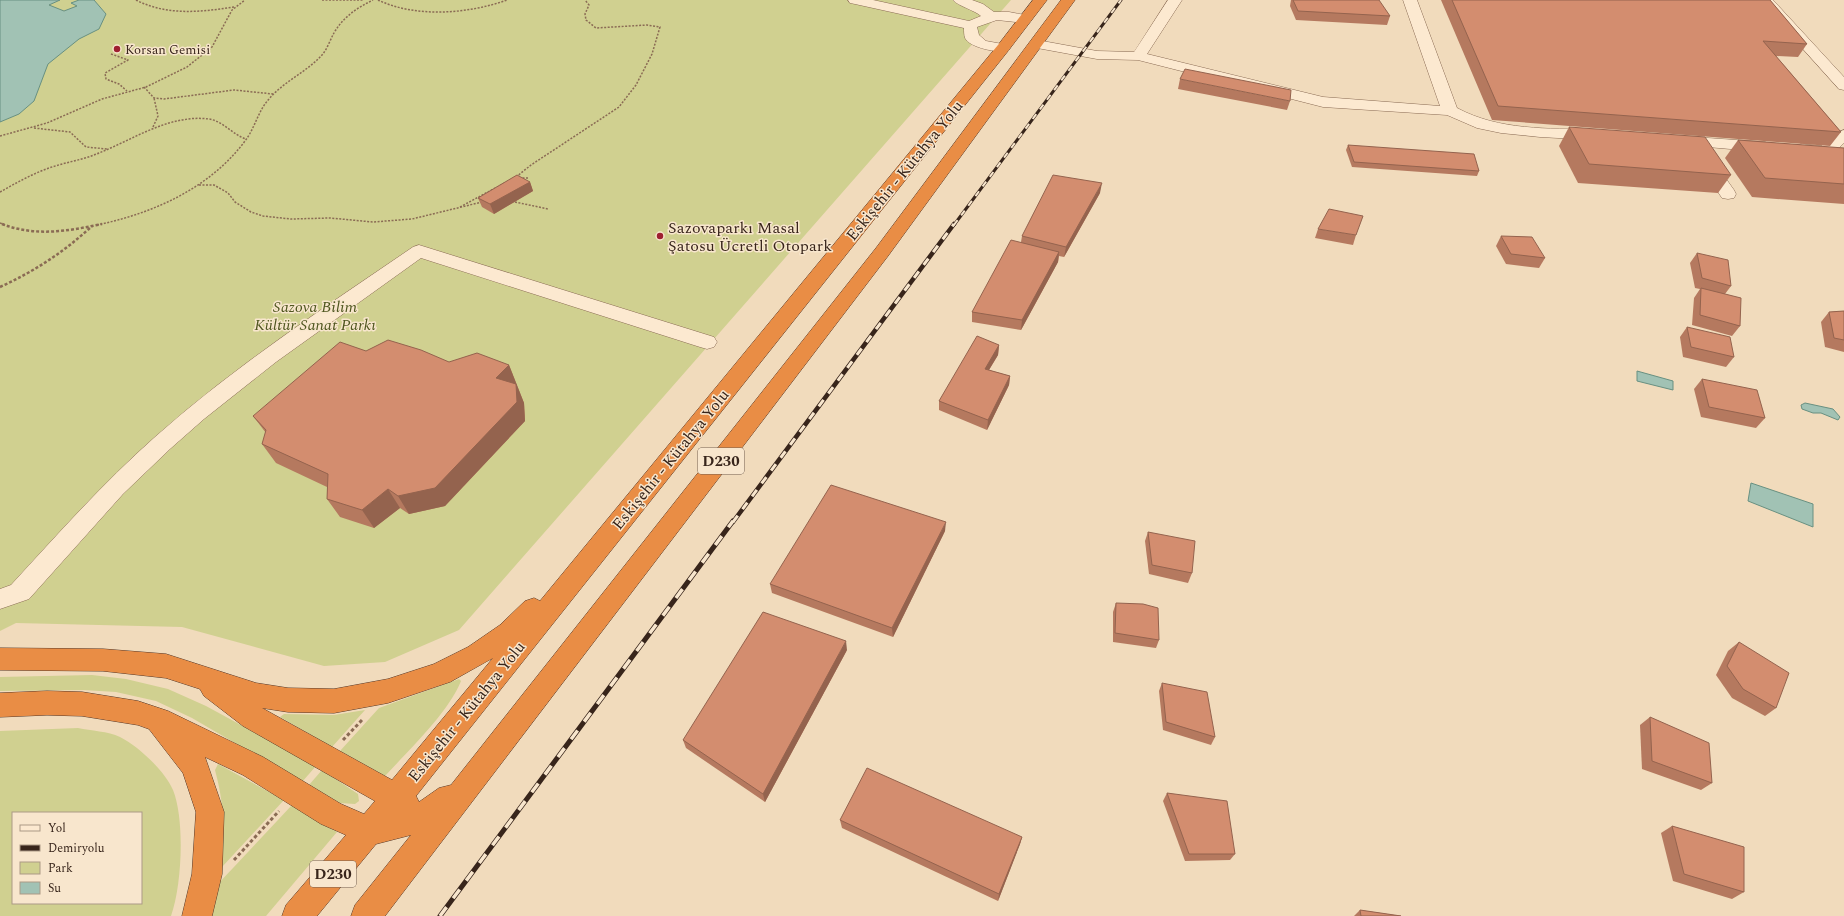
<svg xmlns="http://www.w3.org/2000/svg" width="1844" height="916" font-family="Spectral,serif">
<rect width="100%" height="100%" fill="#f1dbbc"/>
<g fill="#d0d090" fill-rule="evenodd">
<polygon points="0,0 1011,0 459,630 385,662 324,666 182,627 16,623 0,631"/>
<polygon points="92,675 126,679 168,689 206,706 316,766 302,782 192,718 156,701 116,692 83,690 0,691 0,677"/>
<path d="M459 679 461 681C448 713 409 750 385 776L340 751 379 708Z"/>
<polygon points="365,710 332,747 280,717 284,714 334,715"/>
<path d="M78 728C91 731 108 731 120 737 138 746 165 771 173 790 185 820 182 885 171 916H0V731ZM13 813H141V903H13Z"/>
<path d="M218 764 284 800 222 867C224 830 225 807 215 770Z"/>
<polygon points="322,770 358,794 359,801 355,804 340,803 309,785"/>
<polygon points="292,805 337,832 266,916 211,916 217,885"/>
</g>
<g fill="#a1c2b4" stroke="#689081">
<polygon points="0,0 60,0 49,5 64,11 77,6 71,3 79,0 94,0 106,14 99,29 79,39 48,64 34,101 19,114 0,122"/>
<polygon points="1637,371 1673,381 1673,390 1637,381"/>
<polygon points="1805,403 1833,409 1840,417 1838,420 1821,413 1813,413 1802,409 1801,405"/>
<polygon points="1751,483 1813,504 1813,527 1748,501"/>
</g>
<g fill="none" stroke-linecap="round" stroke-linejoin="round">
<defs>
<g id="minor">
<path d="M848 0H873L969 21 981 16C974 10 958 6 953 0H972L983 4 994 12H1009L1030 16 1032 19 1030 22 1025 23 997 20 977 27 979 35 986 41 1008 45 1010 48 1008 51C998 53 970 48 965 38 964 35 964 31 964 28L855 4 850 3Z"/>
<path d="M1168 0H1182L1147 54 1323 97 1440 106 1403 0H1417L1457 108C1500 131 1548 128 1595 130L1601 132 1603 135 1601 138 1595 140 1540 137 1501 133 1477 128 1447 115 1323 107 1138 60 1097 59 1037 48 1032 47 1030 44 1032 41 1037 40 1097 51 1134 52Z"/>
<polygon points="1759,0 1773,0 1844,77 1844,90 1839,89"/>
<path d="M1844 130V143C1840 147 1836 151 1831 154 1823 159 1804 155 1795 152L1793 149 1795 146 1801 144 1821 146 1838 132Z"/>
<polygon points="1679,136 1765,142 1771,144 1773,147 1771,150 1765,152 1673,144 1671,141 1673,138"/>
<polygon points="1706,157 1712,159 1734,190 1736,194 1734,198 1728,199 1722,198 1698,162 1700,159"/>
<path d="M419 245 714 337 717 342 714 347 707 349 700 347 421 258 276 362 204 419 170 449 123 494 29 599 0 609V589L11 585C58 534 103 483 155 437 235 366 325 307 413 247Z"/>
</g>
<path id="highway" d="M1033 0H1047L1008 51 416 796 419 802 439 788 451 785 876 248 1061 0H1075L888 256 385 916H351L355 905 411 835 376 844 317 916H282L286 905 346 835 321 824 243 775 205 757 224 812 222 874 212 916H182L192 874 196 812 183 773 149 729 138 725 82 716 47 715 0 717V693L47 691 82 692 138 701 168 711 263 757 341 804 364 814 375 801 243 726 204 696 200 689 166 678 103 671 0 670V648L103 649 166 654 256 683 288 688 334 689 388 679 434 664 468 647 500 625 525 601 534 598 540 601 998 45ZM493 658 392 780 262 708 288 712 334 713 388 703 450 682Z"/>
</defs>
<use href="#minor" stroke="#8a6b54" stroke-width="1"/>
<use href="#highway" stroke="#573929" stroke-width="1"/>
<g stroke="#8a6b54" stroke-width="1.5" stroke-dasharray="2 1.5" stroke-linecap="butt">
<path d="M136 0C167 16 201 12 234 7"/>
<polyline points="322,0 364,0"/>
<path d="M378 0C416 18 468 14 507 0"/>
<polyline points="111,54 128,60 105,73 106,79 119,84 127,91"/>
<polyline points="144,87 154,98 164,99 234,90 273,94"/>
<polyline points="153,127 158,116 154,98"/>
<polyline points="34,128 70,132 86,147 107,149"/>
<polyline points="0,136 47,123 102,99 146,87 187,67 212,47 232,10 245,0"/>
<polyline points="516,177 531,165 619,107 636,85 652,54 660,27 647,25 596,28 586,20 585,14 589,5 585,0"/>
<polyline points="519,178 528,178"/>
<polyline points="199,185 214,185 228,193 235,202 251,212 263,216 291,219 330,218 373,222 412,219 482,202"/>
<path d="M0 192C16 183 32 174 49 168 66 162 83 160 99 153 134 139 170 114 209 119 223 121 233 135 246 139"/>
<polyline points="515,202 548,209"/>
<polyline points="460,207 512,179"/>
<polyline points="0,223 5,225"/>
<path d="M97 225C154 213 210 188 245 141 255 128 258 111 269 99 283 82 305 73 321 56 327 50 330 40 334 33 343 17 357 8 373 0"/>
</g>
<g stroke="#8a6b54" stroke-width="2.5" stroke-dasharray="3 2" stroke-linecap="butt">
<path d="M2 224C36 237 68 231 102 224"/>
<path d="M0 287C35 271 64 252 92 226"/>
</g>
<g stroke="#8a6b54" stroke-width="3" stroke-dasharray="3.5 2.5" stroke-linecap="butt">
<polyline points="343,740 362,720"/>
<polyline points="234,860 279,811"/>
</g>
<use href="#minor" fill="#fce9d0" fill-rule="evenodd"/>
<use href="#highway" fill="#e98d45" fill-rule="evenodd"/>
<defs>
<polyline id="rail-far2" points="954,225 1121,0"/>
<polyline id="rail-far1" points="733,522 954,224"/>
<polyline id="rail" points="440,916 733,521"/>
</defs>
<use href="#rail-far2" stroke="#38251b" stroke-width="3"/>
<use href="#rail-far1" stroke="#38251b" stroke-width="4.5"/>
<use href="#rail" stroke="#38251b" stroke-width="5"/>
<use href="#rail-far2" stroke="#f8e6cd" stroke-width="2" stroke-dasharray="6" stroke-linecap="butt"/>
<use href="#rail-far1" stroke="#f8e6cd" stroke-width="3" stroke-dasharray="8" stroke-linecap="butt"/>
<use href="#rail" stroke="#f8e6cd" stroke-width="3.5" stroke-dasharray="11" stroke-linecap="butt"/>
</g>
<g fill="#b5795f">
<polygon points="1291,0 1372,0 1390,16 1387,25 1296,20 1290,6"/>
<polygon points="1441,0 1770,0 1807,44 1798,57 1776,56 1841,132 1830,146 1492,120"/>
<polygon points="1180,79 1290,101 1287,110 1178,89"/>
<polygon points="1569,127 1731,175 1718,193 1578,183 1559,146"/>
<polygon points="1738,140 1844,148 1844,204 1752,197 1725,158"/>
<polygon points="1348,145 1479,171 1477,176 1352,167 1346,150"/>
<polygon points="530,182 533,191 494,214 482,207 478,198"/>
<polygon points="1100,193 1064,257 1059,256 1058,262 1021,330 972,322 972,312 1021,242 1022,236"/>
<polygon points="1318,229 1356,235 1353,245 1315,238"/>
<polygon points="1501,236 1545,258 1539,268 1506,264 1496,246"/>
<polygon points="1697,253 1731,286 1725,294 1740,326 1732,336 1692,325 1694,298 1700,289 1695,288 1690,263"/>
<polygon points="1844,311 1844,352 1825,347 1821,322 1829,312"/>
<polygon points="1687,327 1734,357 1726,367 1683,357 1680,337"/>
<polygon points="999,345 998,355 989,370 1010,376 1009,385 987,430 939,410 939,401"/>
<polygon points="366,351 449,362 509,365 524,403 525,421 445,506 409,514 400,508 374,528 340,517 327,499 327,487 276,463 262,444 266,433 253,416"/>
<polygon points="1702,379 1765,418 1756,428 1701,417 1694,389"/>
<polygon points="945,531 893,637 772,593 770,584"/>
<polygon points="1148,532 1192,573 1188,583 1149,574 1145,541"/>
<polygon points="1116,603 1159,640 1156,648 1113,642 1113,612"/>
<polygon points="1739,642 1776,708 1765,716 1732,698 1716,675 1728,651"/>
<polygon points="847,650 765,802 686,748 683,740"/>
<polygon points="1162,683 1215,737 1211,745 1163,730 1159,691"/>
<polygon points="1650,717 1712,783 1701,790 1642,769 1640,725"/>
<polygon points="1167,793 1235,854 1230,860 1185,861 1163,801"/>
<polygon points="840,820 1022,837 1020,844 998,901 842,828"/>
<polygon points="1672,826 1744,892 1732,899 1673,881 1661,833"/>
<polygon points="1360,910 1401,916 1354,916"/>
</g>
<g fill="#94634e">
<polygon points="530,182 533,191 494,214 490,204"/>
<polygon points="1102,183 1100,193 1064,257 1066,247"/>
<polygon points="1059,252 1058,262 1021,330 1022,320"/>
<polygon points="999,345 998,355 984,378 985,369"/>
<polygon points="509,365 524,403 525,421 445,506 409,514 398,496 496,378"/>
<polygon points="1010,376 1009,385 987,430 988,420"/>
<polygon points="388,489 400,508 374,528 362,510"/>
<polygon points="946,522 945,531 893,637 892,628"/>
<polygon points="846,641 847,650 765,802 763,794"/>
<polygon points="1022,837 1020,844 998,901 999,894"/>
</g>
<g fill="#d38d6f" stroke="#94634e">
<polygon points="1293,0 1379,0 1390,16 1298,11"/>
<polygon points="1452,0 1770,0 1807,44 1763,41 1841,132 1498,106"/>
<polygon points="1185,69 1291,90 1290,101 1180,79"/>
<polygon points="1569,127 1705,137 1731,175 1589,164"/>
<polygon points="1738,140 1844,148 1844,184 1765,178"/>
<polygon points="1348,145 1474,154 1479,171 1354,162"/>
<polygon points="517,175 530,182 490,204 478,198"/>
<polygon points="1053,175 1102,183 1066,247 1022,236"/>
<polygon points="1329,209 1363,216 1356,235 1318,229"/>
<polygon points="1501,236 1532,237 1545,258 1511,254"/>
<polygon points="1011,240 1059,252 1022,320 972,312"/>
<polygon points="1697,253 1728,260 1731,286 1702,278"/>
<polygon points="1701,288 1741,298 1740,326 1700,315"/>
<polygon points="1844,311 1844,340 1834,338 1829,312"/>
<polygon points="1687,327 1730,337 1734,357 1691,347"/>
<polygon points="977,336 999,345 985,369 1010,376 988,420 939,401"/>
<polygon points="388,340 421,350 449,362 477,353 509,365 496,378 516,384 517,402 435,488 398,496 388,489 362,510 327,499 328,474 262,444 266,430 253,416 340,342 366,351"/>
<polygon points="1702,379 1757,390 1765,418 1709,407"/>
<polygon points="831,485 946,522 892,628 770,584"/>
<polygon points="1148,532 1195,541 1192,573 1152,565"/>
<polygon points="1116,603 1143,604 1158,608 1159,640 1115,633"/>
<polygon points="763,612 846,641 763,794 683,740"/>
<polygon points="1739,642 1789,673 1776,708 1743,689 1727,666"/>
<polygon points="1162,683 1207,692 1215,737 1166,722"/>
<polygon points="1650,717 1709,743 1712,783 1652,761"/>
<polygon points="867,768 1022,837 999,894 840,820"/>
<polygon points="1167,793 1227,801 1235,854 1189,854"/>
<polygon points="1672,826 1744,847 1744,892 1684,874"/>
<polygon points="1360,910 1401,916 1361,916"/>
</g>
<g fill="#9e2030" stroke="#f8e6cd" stroke-width="1.5">
<circle cx="117" cy="49" r="4"/>
<circle cx="660" cy="236" r="4"/>
</g>
<g text-anchor="middle" stroke-width="3" stroke-linejoin="round" paint-order="stroke">
<g font-size="13" fill="#38251b" stroke="#f8e6cd" text-anchor="start">
<text x="125" y="54">Korsan Gemisi</text>
</g>
<g fill="#f8e6cd" stroke="#725f50" stroke-width="1">
<rect x="698" y="448" width="46" height="26" rx="3"/>
<rect x="310" y="861" width="46" height="26" rx="3"/>
</g>
<g font-size="15" font-weight="bold" fill="#38251b">
<text x="721" y="466">D230</text>
<text x="333" y="879">D230</text>
</g>
<g font-size="16" fill="#38251b" stroke="#f8e6cd">
<text transform="translate(904 170) rotate(-51)" y="6">Eskişehir - Kütahya Yolu</text>
<text transform="translate(670 459) rotate(-51)" y="6">Eskişehir - Kütahya Yolu</text>
<text transform="translate(466 711) rotate(-51)" y="6">Eskişehir - Kütahya Yolu</text>
</g>
<g font-size="16" fill="#38251b" stroke="#f8e6cd" text-anchor="start">
<text x="668" y="233">Sazovaparkı Masal<tspan x="668" dy="18">Şatosu Ücretli Otopark</tspan></text>
</g>
<g font-size="16" font-style="italic" fill="#4f561f" stroke="#f8e6cd">
<text x="315" y="312">Sazova Bilim<tspan x="315" dy="18">Kültür Sanat Parkı</tspan></text>
</g>
</g>
<rect x="12" y="812" width="130" height="92" fill="#f8e6cd" stroke="#ab9986"/>
<rect x="20" y="825" width="20" height="6" fill="#fce9d0" stroke="#ab9986"/>
<text x="48" y="832" font-size="12" fill="#38251b">Yol</text>
<rect x="20" y="845" width="20" height="6" fill="#38251b" stroke="#ab9986"/>
<text x="48" y="852" font-size="12" fill="#38251b">Demiryolu</text>
<rect x="20" y="862" width="20" height="12" fill="#d0d090" stroke="#ab9986"/>
<text x="48" y="872" font-size="12" fill="#38251b">Park</text>
<rect x="20" y="882" width="20" height="12" fill="#a1c2b4" stroke="#ab9986"/>
<text x="48" y="892" font-size="12" fill="#38251b">Su</text>
</svg>
